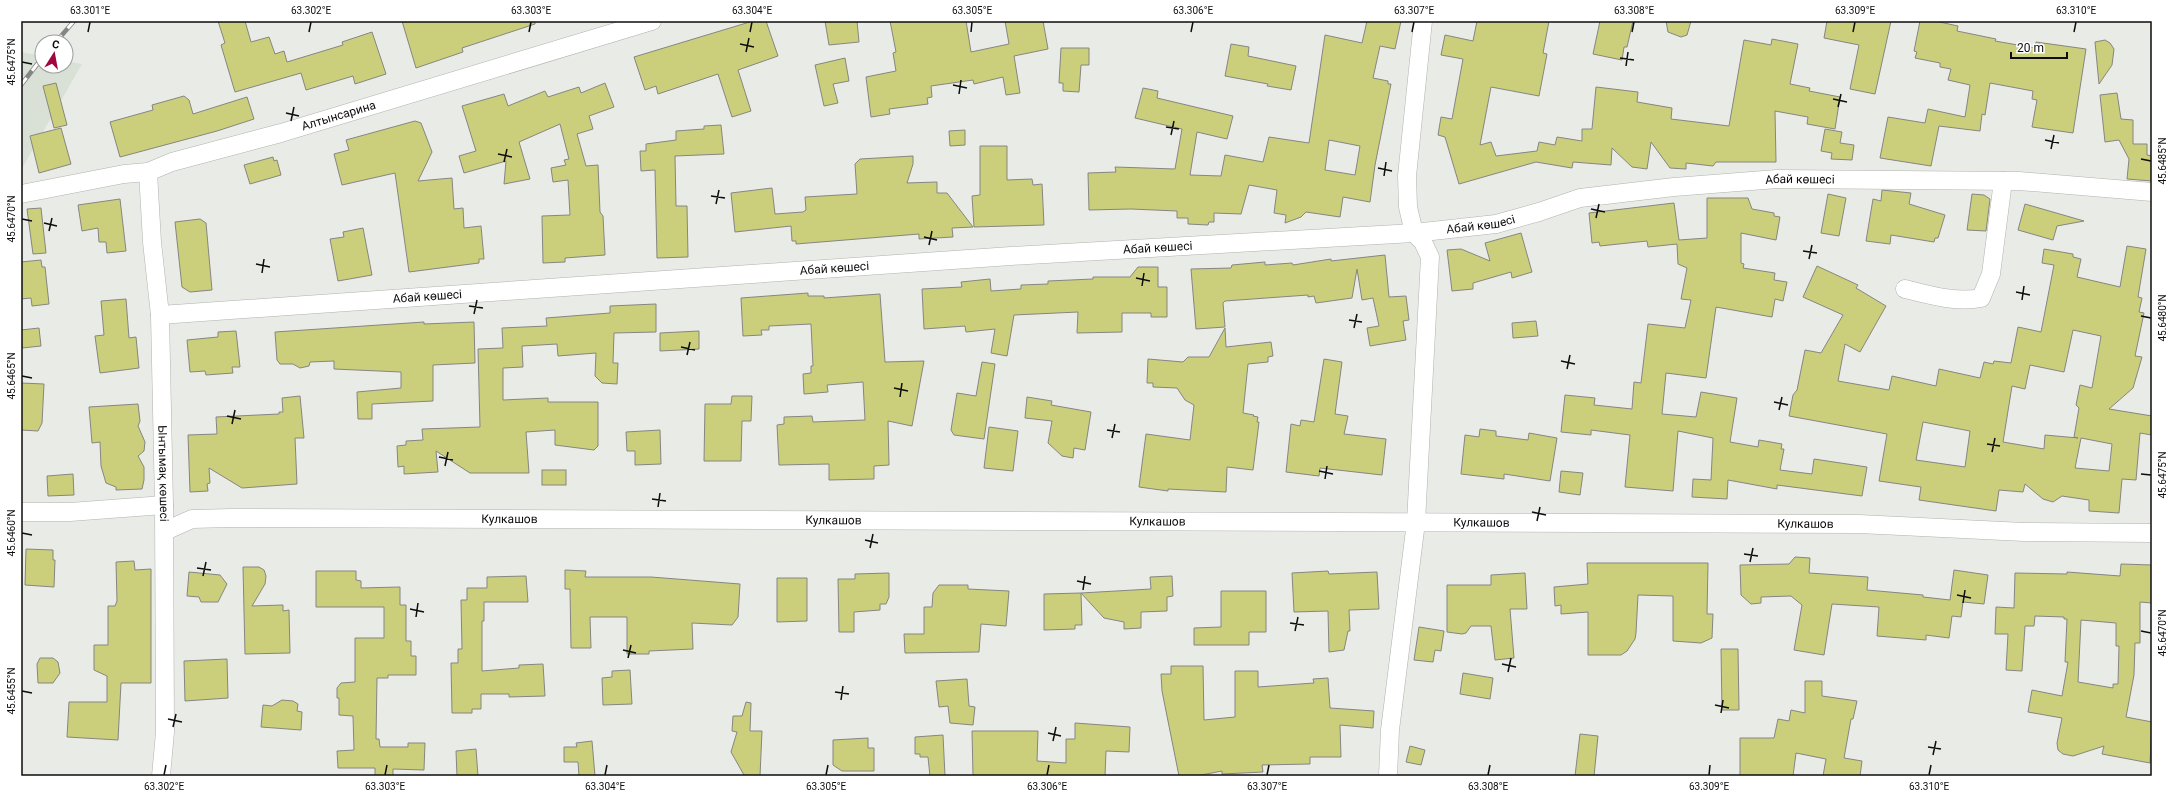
<svg xmlns="http://www.w3.org/2000/svg" width="2173" height="797" font-family="Roboto,sans-serif">
<rect width="100%" height="100%" fill="#e8ebe6"/>
<polygon fill="#d9e1d6" points="21,52 42,56 42,66 66,66 66,61 82,64 21,170"/>
<g fill="#cbcf7c" stroke="#868681" fill-rule="evenodd">
<polygon points="218,21 245,21 251,42 269,37 275,54 284,51 287,62 343,45 342,42 372,32 386,74 355,84 353,76 306,90 301,73 235,92 221,45 225,43"/>
<polygon points="402,21 535,21 535,24 462,48 463,52 416,68"/>
<polygon points="753,21 766,21 778,56 738,70 751,111 732,117 718,74 658,94 656,86 645,90 634,57"/>
<polygon points="825,21 857,21 859,42 829,45"/>
<polygon points="890,21 966,21 971,52 1009,44 1005,21 1043,21 1048,49 1014,56 1020,93 1006,95 1003,77 974,84 973,80 931,86 932,97 927,98 928,104 889,109 890,114 871,117 866,77 896,71 893,53 896,52"/>
<path d="M1367 21H1401L1395 49 1380 46 1373 78 1388 81V84H1391L1375 165 1370 202 1343 197 1340 217 1306 212 1301 217 1285 223 1286 215 1274 213 1277 190 1249 185 1241 214 1214 213V222H1209L1208 225 1188 224V218H1177V211L1131 209 1089 210 1088 173 1116 172 1115 167 1175 169 1182 129 1135 118 1143 88 1158 91 1157 98 1233 116 1227 139 1197 132 1190 175 1221 176 1225 155 1263 162 1269 137 1309 143 1325 35 1362 43ZM1329 140 1360 146 1355 175 1325 170Z"/>
<polygon points="1477,21 1549,21 1543,53 1547,54 1539,96 1491,87 1480,145 1491,142 1496,156 1537,151 1539,142 1555,145 1557,137 1582,141 1582,129 1592,129 1596,87 1638,92 1637,102 1672,108 1671,119 1729,126 1744,40 1771,45 1772,39 1798,44 1790,84 1810,88 1809,91 1840,97 1835,129 1807,124 1808,117 1775,111 1776,162 1716,162 1713,166 1686,163 1686,169 1670,168 1651,142 1647,169 1632,167 1612,148 1611,165 1573,162 1572,168 1536,162 1459,184 1445,137 1438,135 1441,117 1452,119 1463,59 1441,55 1445,35 1473,41"/>
<polygon points="1600,21 1633,21 1627,47 1624,47 1622,60 1593,54"/>
<polygon points="1666,21 1691,21 1687,35 1681,37 1668,32"/>
<polygon points="1827,21 1891,21 1875,94 1850,89 1859,45 1824,38"/>
<polygon points="1920,21 1935,21 1958,26 1957,31 1996,39 1995,41 2035,48 2036,42 2086,49 2073,133 2032,127 2037,100 2032,99 2033,91 1990,83 1985,115 1982,114 1980,131 1939,126 1931,166 1880,158 1888,117 1925,123 1928,109 1965,117 1970,85 1948,80 1951,69 1940,67 1940,63 1915,58 1917,52 1914,51"/>
<polygon points="2105,40 2110,43 2114,49 2112,65 2099,84 2095,42"/>
<polygon points="1231,44 1249,47 1248,56 1296,66 1291,90 1267,86 1268,84 1225,76"/>
<polygon points="1061,48 1089,48 1089,65 1081,65 1079,92 1063,91 1063,83 1059,83"/>
<polygon points="845,58 849,81 833,84 838,103 824,106 815,65"/>
<polygon points="56,83 67,125 54,128 43,86"/>
<polygon points="605,83 614,107 589,116 593,129 577,134 586,166 598,165 600,212 603,216 605,255 565,258 565,262 543,263 542,216 570,215 568,180 553,182 551,168 566,165 564,160 569,159 560,124 519,142 530,179 504,184 506,161 464,173 459,156 476,151 462,106 504,94 508,106 545,91 548,97 579,87 581,93"/>
<polygon points="2117,93 2121,119 2133,120 2133,144 2147,144 2147,155 2152,156 2152,181 2127,179 2129,159 2119,140 2105,142 2100,95"/>
<polygon points="184,96 189,100 193,114 247,97 254,119 217,131 120,157 110,122 153,110 152,105"/>
<polygon points="415,121 421,123 432,152 418,181 452,178 454,209 463,208 464,228 481,226 484,259 479,259 479,263 409,272 395,173 342,185 334,154 349,150 346,140"/>
<polygon points="721,125 724,154 675,156 676,206 687,206 688,257 657,258 655,170 641,171 640,151 646,151 646,144 676,140 676,131 704,129 704,126"/>
<polygon points="61,128 71,164 39,173 30,136"/>
<polygon points="1825,129 1842,132 1840,143 1854,145 1852,160 1831,159 1832,153 1821,151"/>
<polygon points="965,130 965,145 950,146 949,131"/>
<polygon points="980,146 1007,146 1007,180 1032,179 1033,185 1042,184 1044,225 974,227 972,196 980,195"/>
<polygon points="913,156 913,164 907,183 937,182 937,193 947,193 973,227 952,228 953,237 919,239 919,234 796,244 796,241 792,241 791,226 735,232 731,193 772,188 775,214 803,212 806,210 805,197 857,194 855,164 860,159"/>
<polygon points="273,157 274,161 277,160 281,175 250,184 244,165"/>
<polygon points="1882,190 1911,193 1909,204 1945,215 1938,238 1935,238 1934,242 1891,235 1890,244 1866,241 1873,199 1881,201"/>
<polygon points="1828,194 1846,198 1839,236 1821,233"/>
<polygon points="1972,194 1984,195 1990,199 1986,231 1967,230"/>
<polygon points="1707,198 1748,198 1752,209 1774,213 1774,216 1780,217 1776,240 1741,233 1741,263 1744,264 1743,268 1775,273 1774,280 1787,282 1783,301 1775,299 1772,317 1716,307 1706,378 1666,373 1662,414 1696,417 1701,392 1737,398 1730,442 1758,447 1759,440 1782,444 1781,449 1784,449 1780,470 1812,474 1814,459 1867,467 1862,496 1777,485 1777,489 1728,480 1727,499 1692,497 1693,479 1711,480 1713,438 1678,431 1673,491 1625,487 1630,435 1591,430 1591,435 1561,432 1565,395 1595,398 1594,405 1632,409 1634,382 1641,383 1648,324 1685,328 1691,300 1681,299 1687,268 1678,264 1677,244 1648,247 1647,241 1600,246 1599,242 1592,243 1589,213 1674,203 1679,240 1707,238"/>
<polygon points="120,199 126,251 107,253 106,242 99,242 98,228 82,231 78,205"/>
<polygon points="2025,204 2084,221 2057,226 2053,240 2018,230"/>
<polygon points="41,208 46,253 33,254 27,209"/>
<polygon points="200,219 206,223 212,290 190,292 182,287 175,222"/>
<polygon points="363,228 372,275 338,281 330,239 344,237 343,232"/>
<polygon points="1521,233 1532,272 1512,278 1511,272 1473,283 1473,289 1452,291 1447,250 1461,249 1490,261 1485,243"/>
<path d="M2127 246 2146 249 2138 297 2142 298 2139 312 2144 313 2135 356 2142 357 2133 388 2109 409 2152 416V435L2140 433 2136 480 2122 479 2119 513 2089 511V500L2062 496 2053 502 2043 499 2025 484 2023 492 1999 490 1996 511 1919 500 1921 487 1879 481 1887 434 1789 416 1793 395 1797 390 1805 350 1821 353 1843 315 1803 297 1817 266 1858 285 1856 288 1886 306 1860 352 1845 344 1838 381 1889 390 1892 376 1936 386 1939 369 1980 378 1984 362 1993 364 1994 361 2011 363 2018 327 2041 332 2054 265 2042 263 2044 249 2073 254V257L2081 259 2077 277 2120 287ZM2073 330 2101 336 2092 388 2080 385 2076 405 2079 408 2074 437 2078 438 2045 435 2044 449 2003 442 2012 386 2025 389 2030 365 2064 372ZM1923 422 1970 431 1965 467 1916 460ZM2081 438 2112 444 2109 471 2075 468Z"/>
<polygon points="1385,255 1389,297 1406,296 1409,320 1403,321 1406,340 1370,346 1367,328 1379,326 1373,298 1362,300 1357,269 1352,298 1316,303 1314,296 1308,297 1308,295 1225,301 1223,303 1225,327 1196,329 1191,269 1231,268 1232,265 1265,262 1265,265 1292,263 1293,265 1331,259 1331,261"/>
<polygon points="41,260 42,267 45,267 49,304 32,306 31,298 21,299 21,262"/>
<polygon points="1138,267 1158,267 1158,287 1167,287 1167,317 1151,317 1151,313 1122,313 1122,332 1077,333 1078,312 1014,315 1007,356 991,353 995,329 966,332 965,326 924,329 922,289 962,287 961,282 990,279 991,291 1021,289 1021,285 1048,284 1048,281 1093,279 1093,277 1130,277"/>
<polygon points="808,293 808,296 824,296 824,298 880,294 885,362 924,361 912,426 888,421 889,465 874,466 874,479 829,480 829,464 779,465 777,425 784,424 784,417 812,416 813,422 865,420 863,382 827,385 828,392 804,394 803,374 811,373 811,366 813,366 811,324 769,326 769,330 761,330 762,335 743,336 741,298"/>
<polygon points="126,299 129,338 136,337 139,368 100,373 95,336 104,335 101,301"/>
<polygon points="656,304 656,332 614,333 613,363 618,363 617,384 602,383 595,376 596,353 558,356 557,344 522,346 523,367 503,368 503,400 548,398 548,402 598,402 598,446 594,450 555,445 555,430 526,432 529,473 470,473 436,451 438,472 404,474 404,466 398,467 397,446 406,445 406,441 423,440 422,429 480,427 478,349 503,348 502,328 547,326 546,318 610,313 610,306"/>
<polygon points="1536,321 1538,336 1513,338 1512,323"/>
<polygon points="424,322 424,324 474,322 475,363 433,365 433,401 372,404 372,419 358,419 357,392 401,388 401,372 334,369 334,361 310,362 309,366 300,368 293,364 280,364 277,360 275,332"/>
<polygon points="39,328 41,346 22,348 21,330"/>
<polygon points="1225,328 1226,347 1271,342 1273,356 1268,357 1268,362 1248,364 1243,413 1254,415 1253,416 1258,417 1257,422 1259,422 1253,470 1227,467 1226,492 1168,489 1168,491 1139,487 1146,434 1190,440 1194,405 1185,400 1177,388 1153,387 1153,383 1147,383 1148,359 1183,362 1188,357 1209,357"/>
<polygon points="236,331 240,367 232,367 233,373 206,375 205,371 190,372 187,340 218,337 218,332"/>
<polygon points="699,331 699,349 660,351 660,333"/>
<polygon points="1324,359 1342,362 1335,414 1348,416 1344,434 1386,439 1382,475 1320,468 1319,476 1286,472 1291,424 1300,426 1301,420 1314,422"/>
<polygon points="982,362 995,364 984,439 954,435 951,430 957,393 976,396"/>
<polygon points="21,383 44,384 42,423 38,431 21,430"/>
<polygon points="300,396 304,438 295,438 297,484 242,488 209,468 210,483 207,484 208,491 190,492 188,435 217,434 216,417 279,414 279,412 283,412 282,398"/>
<polygon points="732,396 752,396 751,421 742,421 741,461 704,461 705,404 731,404"/>
<polygon points="1027,397 1052,401 1051,405 1091,412 1085,450 1074,448 1073,458 1062,456 1048,443 1052,421 1025,418"/>
<polygon points="138,404 140,421 138,426 145,442 144,451 138,456 144,467 144,480 142,489 116,490 116,487 106,483 101,466 100,442 92,443 89,407"/>
<polygon points="989,427 1018,431 1013,471 984,468"/>
<polygon points="1480,429 1496,431 1496,436 1528,440 1529,433 1557,438 1550,481 1504,474 1504,479 1461,474 1465,435 1479,437"/>
<polygon points="660,430 661,464 635,465 635,451 627,451 626,432"/>
<rect x="542" y="470" width="24" height="15"/>
<polygon points="1561,471 1583,473 1580,495 1559,492"/>
<polygon points="73,474 74,495 48,496 47,476"/>
<polygon points="26,549 53,550 53,560 55,560 54,587 25,585"/>
<polygon points="1795,557 1810,558 1809,573 1868,577 1867,590 1923,595 1923,597 1950,600 1954,570 1988,575 1984,604 1963,602 1961,617 1952,616 1949,638 1926,635 1926,640 1877,636 1879,607 1832,604 1824,655 1794,650 1802,605 1791,596 1761,597 1761,603 1751,604 1741,595 1740,565 1789,564"/>
<polygon points="134,561 135,570 151,569 151,683 121,683 118,740 67,737 69,702 107,702 107,676 94,670 94,645 108,645 108,606 115,606 117,601 116,562"/>
<polygon points="1587,563 1708,563 1707,614 1713,614 1712,638 1701,643 1673,641 1673,596 1638,595 1636,633 1635,639 1627,651 1621,655 1588,655 1588,612 1561,614 1561,605 1555,606 1554,587 1588,584"/>
<path d="M2121 564 2152 565V603L2140 602V643H2135L2134 675 2126 717 2152 722 2150 763 2102 754 2104 746 2073 756 2063 754 2058 750 2057 743 2062 718 2028 712 2032 690 2062 696 2068 662H2065L2067 619H2064V617L2035 616 2034 626H2025L2022 671 2006 670 2008 634H1995L1996 607 2014 608 2015 573 2067 574V572L2120 576ZM2081 620 2116 623V646H2119L2118 684H2113V688L2078 682Z"/>
<polygon points="243,567 259,567 264,570 266,576 265,584 252,606 283,605 283,611 289,610 290,653 245,654"/>
<polygon points="565,570 586,571 585,577 651,577 740,584 738,617 732,625 692,623 693,649 649,651 649,654 627,654 627,617 590,617 591,648 571,648 570,589 565,589"/>
<polygon points="316,571 356,571 356,580 361,581 361,588 400,587 400,605 406,605 406,641 411,641 411,656 416,656 416,675 388,675 388,678 377,678 376,739 379,739 380,747 408,747 408,743 425,743 424,770 393,769 393,776 375,776 375,768 338,768 337,751 354,750 353,716 339,715 339,698 337,698 337,688 341,683 355,682 355,638 384,638 384,607 316,607"/>
<polygon points="1328,571 1329,574 1377,572 1379,609 1349,610 1350,631 1348,631 1344,650 1329,652 1328,611 1294,612 1292,573"/>
<polygon points="189,572 220,575 227,584 218,602 201,602 199,597 187,596"/>
<polygon points="889,573 889,597 886,604 880,604 880,610 854,612 854,632 839,632 838,579 855,579 855,574"/>
<polygon points="1525,573 1527,609 1510,609 1514,658 1495,660 1491,626 1471,626 1466,633 1462,634 1447,632 1447,585 1491,585 1491,575"/>
<polygon points="526,576 528,602 484,602 484,621 482,621 482,671 519,668 519,665 543,664 545,696 509,697 509,694 481,694 481,709 472,709 472,713 452,713 451,663 458,663 458,649 462,649 461,600 467,600 467,588 487,588 487,577"/>
<polygon points="1172,576 1173,596 1167,597 1167,611 1141,612 1141,628 1124,629 1124,622 1104,618 1081,593 1151,589 1150,577"/>
<polygon points="777,578 807,578 807,621 777,622"/>
<polygon points="939,585 968,585 968,589 1009,591 1006,626 981,624 979,652 905,653 904,634 924,634 924,607 932,607 933,593"/>
<polygon points="1221,591 1266,591 1266,632 1249,632 1249,645 1194,645 1194,628 1221,627"/>
<polygon points="1081,593 1082,625 1075,625 1075,629 1044,630 1044,594"/>
<polygon points="1419,627 1444,631 1441,651 1435,650 1433,662 1414,660"/>
<polygon points="1721,649 1738,649 1739,710 1722,710"/>
<polygon points="40,658 53,658 58,662 60,673 53,683 38,683 37,664"/>
<polygon points="227,659 228,698 185,701 184,661"/>
<polygon points="1171,666 1203,666 1204,720 1235,717 1235,671 1258,671 1258,687 1314,683 1313,679 1328,678 1330,708 1374,711 1373,728 1340,725 1341,757 1310,757 1310,764 1262,765 1263,772 1222,774 1222,771 1196,776 1179,776 1162,691 1161,674 1171,674"/>
<polygon points="630,670 632,704 603,705 602,678 612,677 612,671"/>
<polygon points="1463,673 1493,678 1490,699 1460,694"/>
<polygon points="967,679 969,706 975,707 973,725 950,723 948,706 939,707 936,681"/>
<polygon points="1805,681 1822,681 1822,696 1857,701 1853,719 1851,719 1844,758 1862,761 1860,776 1823,776 1826,759 1796,753 1793,776 1740,776 1740,738 1774,738 1778,719 1789,721 1791,710 1805,713"/>
<polygon points="282,700 293,701 298,704 297,711 302,712 301,730 261,727 263,705 272,706"/>
<polygon points="746,702 751,703 750,731 762,731 760,776 744,775 731,752 737,732 732,731 733,716 742,716"/>
<polygon points="1075,723 1130,727 1129,752 1106,751 1105,776 973,776 972,731 1038,731 1037,761 1066,763 1066,739 1075,739"/>
<polygon points="1580,734 1598,736 1594,776 1575,776"/>
<polygon points="943,735 945,776 930,776 928,757 920,757 920,754 915,754 915,737"/>
<polygon points="868,738 868,748 874,748 874,771 842,771 833,765 833,740"/>
<polygon points="592,741 595,776 579,776 578,762 564,762 564,747 577,747 576,743"/>
<polygon points="1410,746 1425,750 1421,765 1406,762"/>
<polygon points="476,749 478,776 457,776 456,751"/>
</g>
<g fill="none" stroke-linecap="round" stroke-linejoin="round">
<defs>
<g id="minor">
<path id="s1" d="M148 172 152 242 160 315 164 505 165 732 161 776"/>
<path id="s2" d="M21 194 124 174 148 172 172 162 281 133 652 21"/>
<path d="M1905 289C1929 295 1957 303 1981 298L1991 274 2003 181"/>
<path id="s3" d="M160 315 1011 256 1414 233 1496 224 1539 212 1580 198 1674 187 1777 179 2019 181 2152 192"/>
<polyline points="21,512 70,512 164,505"/>
<path id="s4" d="M165 531 192 519 231 518 1859 524 2024 532 2152 533"/>
<polyline points="1388,776 1390,730 1416,522 1430,257 1423,242 1414,233 1408,207 1407,176 1423,21"/>
</g>
</defs>
<use href="#minor" stroke="#b0b3ae" stroke-width="19"/>
<use href="#minor" stroke="#fff" stroke-width="18"/>
<defs>
<g id="rail">
<polyline points="56,42 74,21"/>
<polyline points="21,85 42,58"/>
</g>
</defs>
<use href="#rail" stroke="#848683" stroke-width="4.5"/>
<use href="#rail" stroke="#fff" stroke-width="3" stroke-dasharray="9" stroke-linecap="butt"/>
</g>
<path fill="none" stroke="#0c0d0c" stroke-width="1.5" d="M88 32 90 22M309 32 311 22M529 32 531 22M750 32 752 22M971 32 972 22M1191 32 1193 22M1412 32 1414 22M1632 32 1634 22M1853 32 1855 22M2074 32 2076 22M740 44 754 47M746 52 749 38M1620 58 1634 60M22 62 32 64M1626 66 1628 52M953 85 967 88M959 94 961 80M1833 99 1847 102M1838 107 1841 94M286 113 299 116M291 121 294 107M1166 127 1179 129M1171 135 1174 121M2045 140 2059 143M2051 149 2054 135M498 154 512 157M2141 159 2151 161M504 162 507 149M1378 168 1392 171M1384 176 1386 162M711 196 725 198M716 204 719 190M1591 209 1605 212M1596 218 1599 204M22 219 32 221M44 223 57 226M49 231 52 218M924 237 937 240M929 245 932 231M1803 251 1817 253M1809 259 1812 245M256 264 270 267M262 273 264 259M1136 278 1150 281M1142 286 1144 273M2016 292 2030 295M2022 300 2024 286M469 306 483 308M474 314 477 300M2141 316 2151 318M1349 320 1362 322M1354 328 1357 314M681 347 695 350M687 355 690 342M1561 361 1575 364M1567 369 1570 355M22 376 32 378M894 388 908 391M900 397 902 383M1774 402 1788 405M1779 410 1782 397M227 416 241 419M232 424 235 410M1107 430 1120 432M1112 438 1115 424M1987 444 2000 446M1992 452 1995 438M439 457 453 460M445 466 448 452M1319 471 1333 474M2141 474 2151 475M1325 479 1327 466M652 499 666 501M658 507 660 493M1532 512 1546 515M1537 521 1540 507M22 533 32 535M865 540 878 543M870 548 873 534M1744 554 1758 556M1750 562 1753 548M197 568 211 570M203 576 206 562M1077 581 1091 584M1083 590 1085 576M1957 595 1971 598M1963 603 1965 590M410 609 424 612M416 617 418 603M1290 623 1304 625M1295 631 1298 617M2141 631 2151 633M623 650 636 653M628 658 631 645M1502 664 1516 667M1508 672 1511 658M22 691 32 693M835 692 849 694M841 700 843 686M1715 705 1729 708M1721 713 1723 700M168 719 182 722M173 727 176 714M1048 733 1061 736M1053 741 1056 727M1928 747 1941 749M1933 755 1936 741M164 775 166 765M385 775 387 765M605 775 607 765M826 775 828 765M1047 775 1049 765M1267 775 1269 765M1488 775 1490 765M1709 775 1710 765M1929 775 1931 765"/>
<g text-anchor="middle" stroke-width="3.5" stroke-linejoin="round" paint-order="stroke">
<g font-size="12" fill="#0c0d0c" stroke="#fff">
<text dy="4" stroke="none"><textPath href="#s2" startOffset="328">Алтынсарина</textPath></text>
<text dy="4" stroke="none"><textPath href="#s3" startOffset="1648">Абай көшесі</textPath></text>
<text dy="4" stroke="none"><textPath href="#s3" startOffset="1324">Абай көшесі</textPath></text>
<text dy="4" stroke="none"><textPath href="#s3" startOffset="1000">Абай көшесі</textPath></text>
<text dy="4" stroke="none"><textPath href="#s3" startOffset="676">Абай көшесі</textPath></text>
<text dy="4" stroke="none"><textPath href="#s3" startOffset="268">Абай көшесі</textPath></text>
<text dy="4" stroke="none"><textPath href="#s1" startOffset="302">Ынтымақ көшесі</textPath></text>
<text dy="4" stroke="none"><textPath href="#s4" startOffset="347">Кулкашов</textPath></text>
<text dy="4" stroke="none"><textPath href="#s4" startOffset="671">Кулкашов</textPath></text>
<text dy="4" stroke="none"><textPath href="#s4" startOffset="995">Кулкашов</textPath></text>
<text dy="4" stroke="none"><textPath href="#s4" startOffset="1319">Кулкашов</textPath></text>
<text dy="4" stroke="none"><textPath href="#s4" startOffset="1643">Кулкашов</textPath></text>
</g>
</g>
<rect width="2173" height="797" fill="none" stroke="#ffffff" stroke-width="44"/>
<g transform="translate(54 54) rotate(11)"><circle r="19" fill="#ffffff" stroke="#9e9e9e"/>
<path d="M0-3L7 15L0 10L-7 15Z" fill="#a2043d"/>
<text y="-6" font-size="11" font-weight="bold" text-anchor="middle" fill="#0c0d0c">С</text>
</g>
<path d="M2011 52v6h56v-6" fill="none" stroke="#0c0d0c" stroke-width="2"/>
<text x="2017" y="52" font-size="12" fill="#0c0d0c" stroke="#ffffff" stroke-width="3" paint-order="stroke">20 m</text>
<rect x="22" y="22" width="2129" height="753" fill="none" stroke="#0c0d0c" stroke-width="1.5"/>
<g font-size="10" text-anchor="middle" fill="#0c0d0c">
<text x="90" y="14">63.301°E</text>
<text x="311" y="14">63.302°E</text>
<text x="531" y="14">63.303°E</text>
<text x="752" y="14">63.304°E</text>
<text x="972" y="14">63.305°E</text>
<text x="1193" y="14">63.306°E</text>
<text x="1414" y="14">63.307°E</text>
<text x="1634" y="14">63.308°E</text>
<text x="1855" y="14">63.309°E</text>
<text x="2076" y="14">63.310°E</text>
<text transform="translate(11 62) rotate(-90)" y="4">45.6475°N</text>
<text transform="translate(2162 161) rotate(-90)" y="4">45.6485°N</text>
<text transform="translate(11 219) rotate(-90)" y="4">45.6470°N</text>
<text transform="translate(2162 318) rotate(-90)" y="4">45.6480°N</text>
<text transform="translate(11 376) rotate(-90)" y="4">45.6465°N</text>
<text transform="translate(2162 475) rotate(-90)" y="4">45.6475°N</text>
<text transform="translate(11 533) rotate(-90)" y="4">45.6460°N</text>
<text transform="translate(2162 633) rotate(-90)" y="4">45.6470°N</text>
<text transform="translate(11 691) rotate(-90)" y="4">45.6455°N</text>
<text x="164" y="790">63.302°E</text>
<text x="385" y="790">63.303°E</text>
<text x="605" y="790">63.304°E</text>
<text x="826" y="790">63.305°E</text>
<text x="1047" y="790">63.306°E</text>
<text x="1267" y="790">63.307°E</text>
<text x="1488" y="790">63.308°E</text>
<text x="1709" y="790">63.309°E</text>
<text x="1929" y="790">63.310°E</text>
</g>
</svg>
